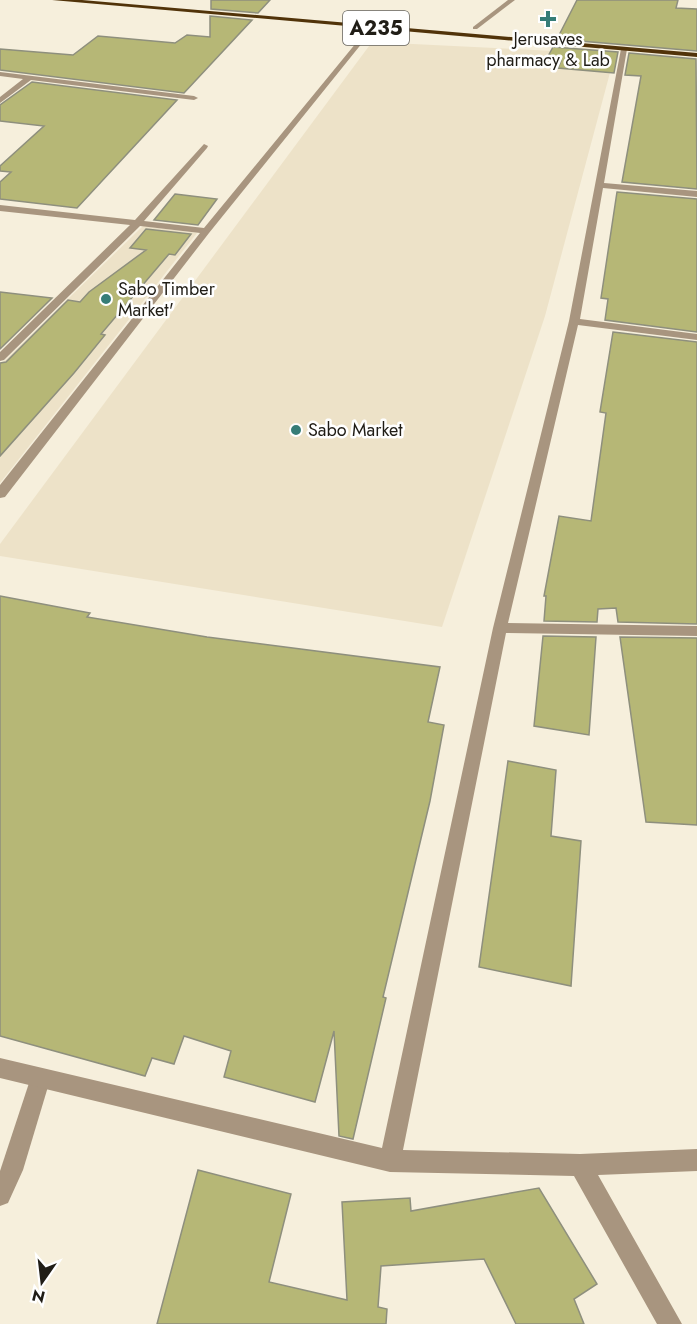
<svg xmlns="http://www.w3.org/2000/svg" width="697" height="1324" font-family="Jost,sans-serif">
<rect width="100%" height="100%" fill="#f6efdc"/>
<g fill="#ede2c8">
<polygon points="372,42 615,54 545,316 442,627 0,556 0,544"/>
<polygon points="143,226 197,233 0,483 0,365"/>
</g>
<g fill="#b6b776" stroke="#8e8f7d" stroke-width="1.5">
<polygon points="211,0 270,0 258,13 211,9"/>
<polygon points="577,0 678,0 676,8 697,9 697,51 557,39"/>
<polygon points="210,16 252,20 184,93 0,70 0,49 73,55 98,36 175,43 187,35 210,37"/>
<polygon points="553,47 618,52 614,73 558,68 561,61 546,60"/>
<polygon points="629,53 696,59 697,189 622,182 641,76 625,75"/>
<polygon points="32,82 177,100 77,208 0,199 0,182 11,172 0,171 0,166 44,126 0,121 0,105"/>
<polygon points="617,192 697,199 697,332 605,320 608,299 601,298"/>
<polygon points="175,194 217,199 198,225 154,220"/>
<polygon points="146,229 191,234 175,255 169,254 101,334 105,335 74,373 0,456 0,363 6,362 68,300 80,302 89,292 146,250 130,248"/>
<polygon points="0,292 52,298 0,349"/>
<polygon points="613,332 697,342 697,624 618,622 616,608 598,609 597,622 544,621 546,596 544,596 559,516 591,521 606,413 600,412"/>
<polygon points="0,596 90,613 87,617 207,637 440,667 428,722 444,725 430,801 383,997 386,998 353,1139 339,1136 334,1031 315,1102 224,1077 231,1051 184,1036 174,1064 152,1058 145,1076 0,1036"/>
<polygon points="543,636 596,637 589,735 534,726"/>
<polygon points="620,637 697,638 697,825 646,822"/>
<polygon points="508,761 556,770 551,836 581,841 571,986 479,967"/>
<polygon points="198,1170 291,1194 269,1282 347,1300 342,1202 410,1198 411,1211 539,1188 597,1284 574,1299 584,1324 516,1324 484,1259 381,1266 378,1307 387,1309 386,1324 157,1324"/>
</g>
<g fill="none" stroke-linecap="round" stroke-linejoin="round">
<polygon fill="#a8957f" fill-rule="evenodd" points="40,1070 47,1073 50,1080 23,1170 8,1203 0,1206 0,1171 30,1080 33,1073"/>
<g fill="#a8957f" fill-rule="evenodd">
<polygon points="508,0 515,0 477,29 473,29 473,27"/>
<polygon points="370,26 375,27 209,233 5,497 0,498 0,485 200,233 140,226 4,360 0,361 0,352 130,225 0,211 0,205 135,220 204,144 208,146 207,148 144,221 204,228"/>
<polygon points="624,47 627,49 604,183 697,191 697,197 603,188 580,319 697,334 697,340 578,325 508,623 697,626 697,636 506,633 403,1150 580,1154 697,1149 697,1171 598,1175 682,1324 657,1324 574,1176 390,1172 0,1078 0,1058 382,1148 493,628 569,321 621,49"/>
<polygon points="0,72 194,96 198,98 194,100 31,80 0,103 0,97 23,79 0,76"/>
</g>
<polygon fill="#513309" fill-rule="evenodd" points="52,0 82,0 697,53 697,57"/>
</g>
<g fill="#367d77" stroke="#fff" stroke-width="2">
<path d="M545 10h6v6h6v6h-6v6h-6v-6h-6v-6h6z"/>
<circle cx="106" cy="299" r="6"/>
<circle cx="296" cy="430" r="6"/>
</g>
<g text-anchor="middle" stroke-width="5" stroke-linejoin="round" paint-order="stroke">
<g font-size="18" fill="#201d16" stroke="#fff" text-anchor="start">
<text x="548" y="45" text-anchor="middle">Jerusaves<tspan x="548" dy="21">pharmacy &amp; Lab</tspan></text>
<text x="118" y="295">Sabo Timber<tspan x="118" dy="21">Market'</tspan></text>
<text x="308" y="436">Sabo Market</text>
</g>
<rect fill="#fff" stroke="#63615c" stroke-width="1.5" x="343" y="11" width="66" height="34" rx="4.5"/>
<g font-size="20" font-weight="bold" fill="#201d16">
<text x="376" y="35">A235</text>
</g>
</g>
<g transform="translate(42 1282) rotate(194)" stroke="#ffffff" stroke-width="4.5" paint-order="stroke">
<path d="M0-4.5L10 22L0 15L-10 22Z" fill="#201d16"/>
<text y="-9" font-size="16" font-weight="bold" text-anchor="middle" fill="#201d16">N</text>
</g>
</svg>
